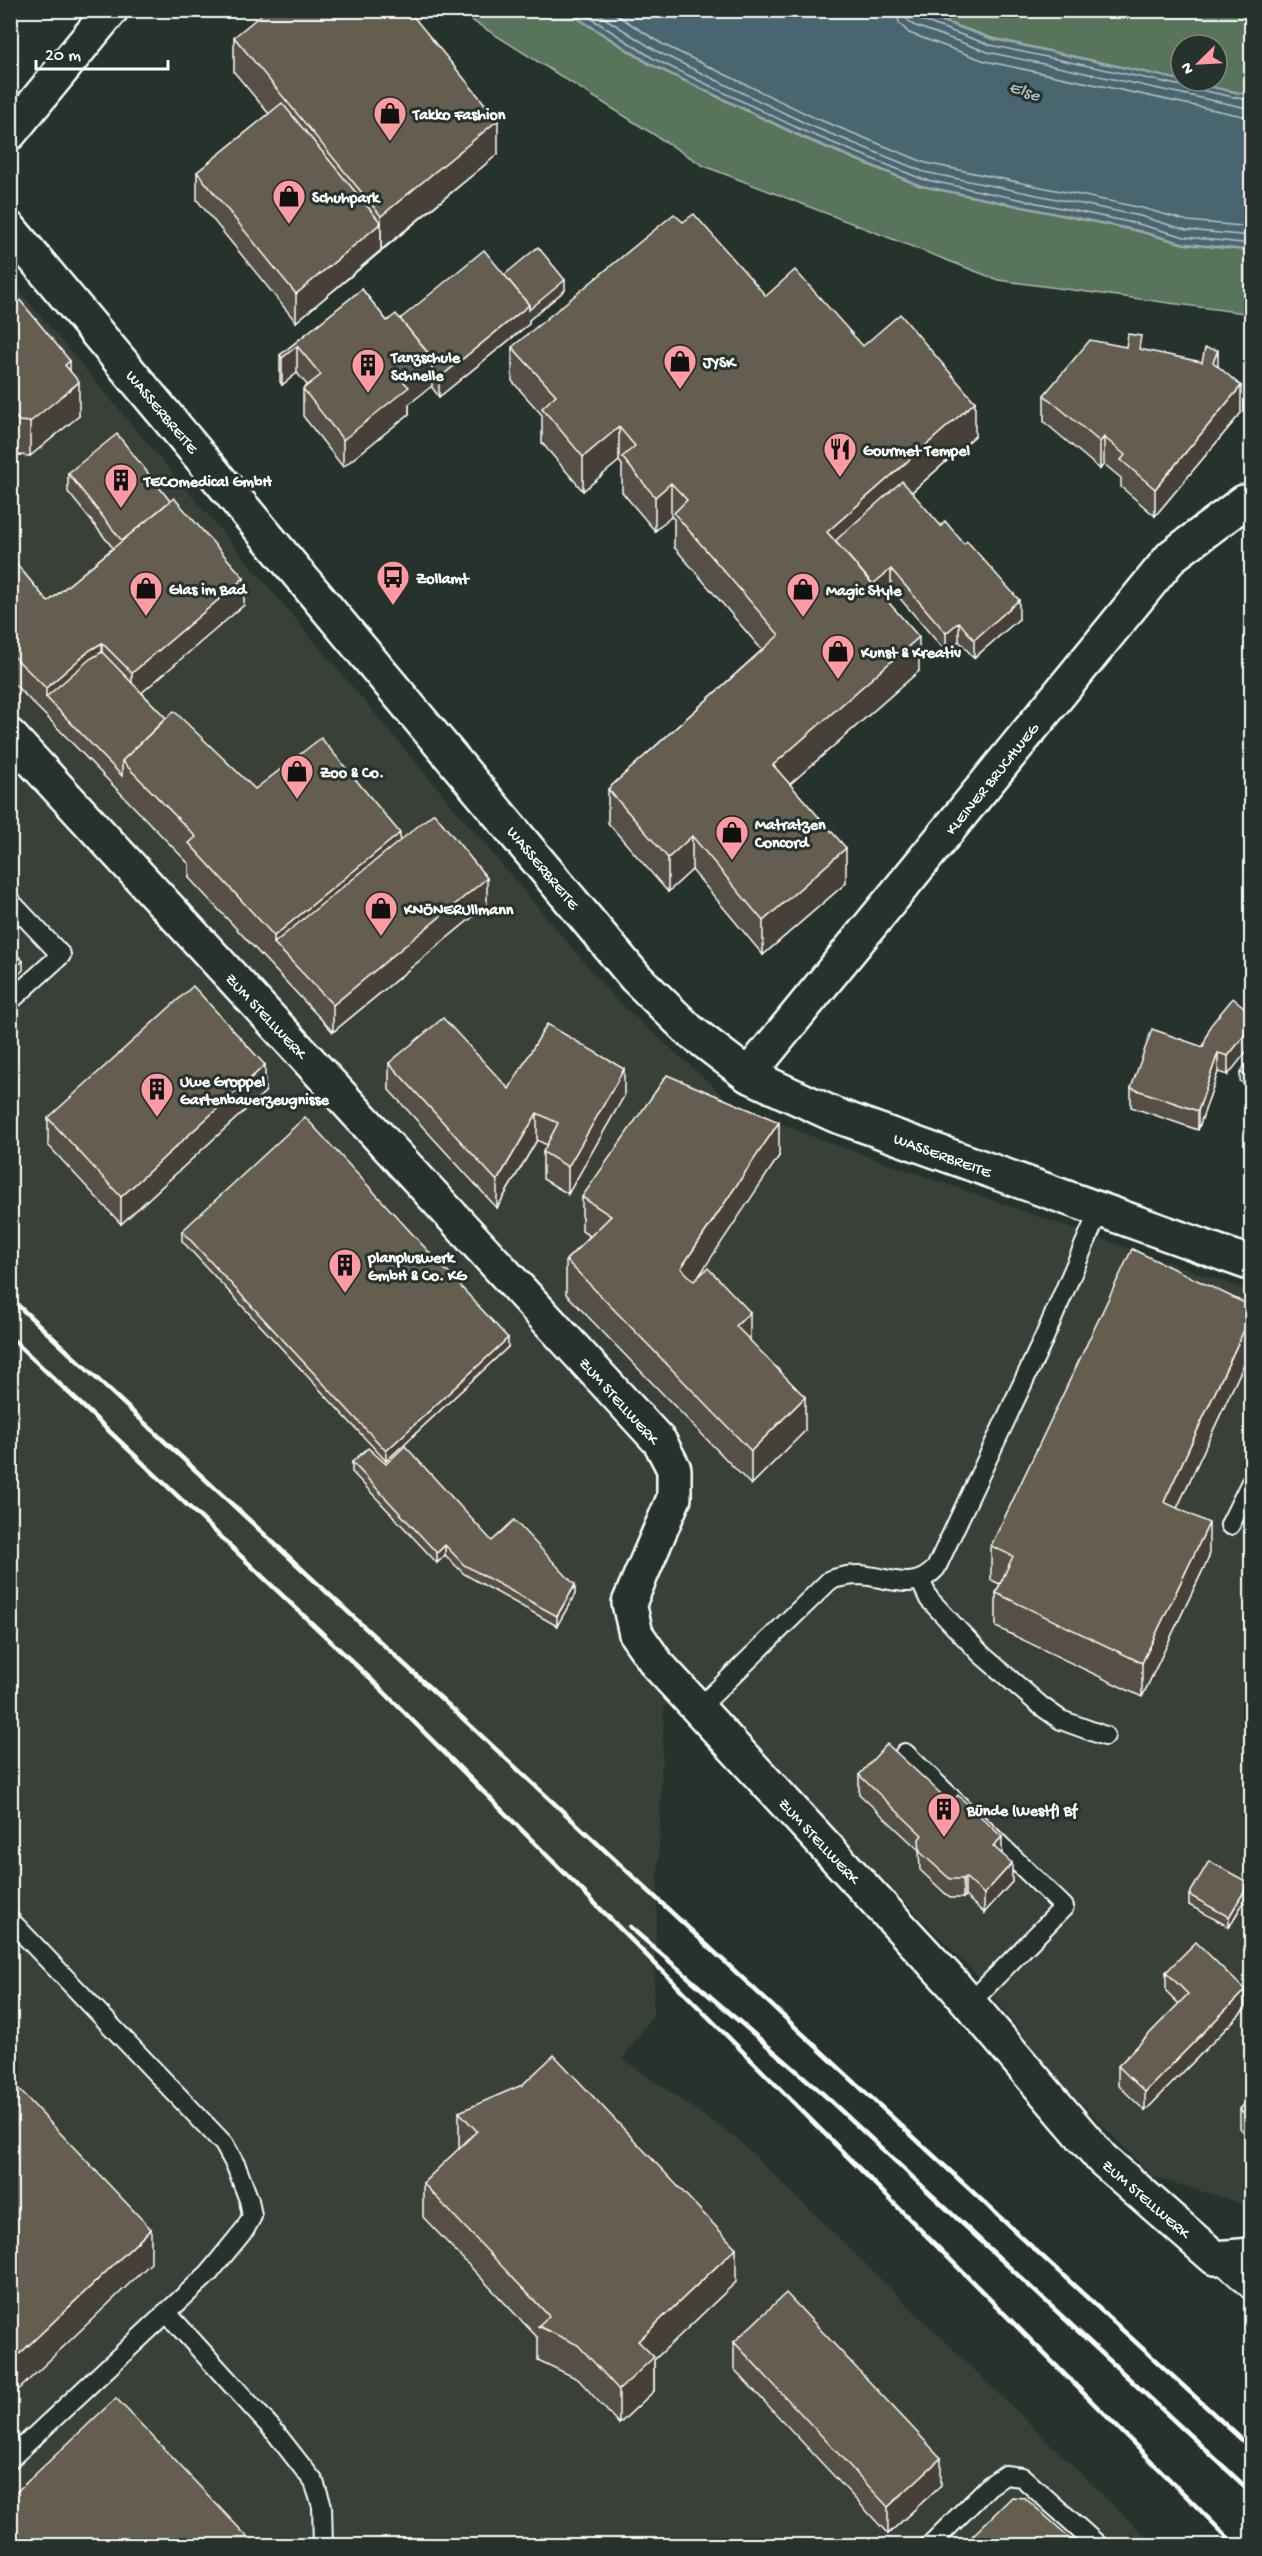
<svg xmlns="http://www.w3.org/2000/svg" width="1262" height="2556" font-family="'Gochi Hand',sans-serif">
<rect width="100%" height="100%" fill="#26332d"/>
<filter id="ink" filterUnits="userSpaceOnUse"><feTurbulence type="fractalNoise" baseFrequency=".0167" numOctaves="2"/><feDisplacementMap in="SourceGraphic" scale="12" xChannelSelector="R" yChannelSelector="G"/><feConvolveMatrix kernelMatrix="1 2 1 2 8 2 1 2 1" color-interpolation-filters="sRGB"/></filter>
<g filter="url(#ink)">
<polygon fill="#394037" points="11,281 614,998 733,1104 816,1138 1252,1292 1251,2206 1153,2177 1058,2080 974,1973 832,1827 697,1677 664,1707 653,2015 623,2059 737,2139 1154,2545 11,2545"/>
<g fill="#58755c" stroke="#acbaae" stroke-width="1.5">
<polygon points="457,11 566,11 649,64 803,138 920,186 1137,231 1183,244 1251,251 1251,314 998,280 704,166"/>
<polygon points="915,11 1251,11 1251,95 1184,81 1217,81 1217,45 1181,45 1181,80 992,38"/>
</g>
<polygon fill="#4a656f" stroke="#92a3a9" stroke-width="1.5" points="567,11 912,11 991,39 1251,96 1251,250 1184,243 1137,230 920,185 804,137 651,64"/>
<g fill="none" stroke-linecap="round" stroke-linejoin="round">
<g stroke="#b7c1c5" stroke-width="1.5">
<polyline points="578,10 654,59 806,132 922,179 1138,224 1185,237 1252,244"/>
<polyline points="592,10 658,52 809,125 924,172 1140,216 1186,230 1252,236"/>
<polyline points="609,10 662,44 813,117 926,163 1142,208 1188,221 1252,227"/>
<polyline points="897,10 899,23 909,33 985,61 1252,118"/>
<polyline points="906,10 907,19 913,25 988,52 1252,109"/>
<polyline points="913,10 918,19 990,45 1252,101"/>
</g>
<defs>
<g id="lane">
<polyline points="10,901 61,955 10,1001"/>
<polyline points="1230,1525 1252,1480"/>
<polyline points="920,1580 929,1599 956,1628 982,1655 1041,1706 1061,1720 1105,1736"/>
<path d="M699 1708 830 1580C840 1577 849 1575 859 1575 888 1576 913 1594 936 1568L1044 1338 1099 1211"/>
<polyline points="905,1753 1064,1907 970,2003"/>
<polyline points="10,1920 224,2144 236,2166 249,2200 252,2216 245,2229 209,2273 10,2459"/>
<polyline points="1215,2258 1252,2292"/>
<polyline points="167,2313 275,2432 314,2482 322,2506 323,2546"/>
<polyline points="929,2546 989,2486 1005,2475 1022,2477 1099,2546"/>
</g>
<g id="street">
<polyline points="10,133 111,10"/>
<polyline points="10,736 660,1442 674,1469 674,1498 629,1603 636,1634 657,1664 953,1984 1102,2159 1215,2258 1252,2255"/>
<polyline points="748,1075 1172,556 1244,502 1252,502"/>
</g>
<polyline id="secondary" points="10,229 635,977 689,1030 748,1075 835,1115 1252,1264"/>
</defs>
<use href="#lane" stroke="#fff" stroke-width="22"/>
<use href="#street" stroke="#fff" stroke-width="38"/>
<use href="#secondary" stroke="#fff" stroke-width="38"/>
<use href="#lane" stroke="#26332d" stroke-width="18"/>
<use href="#street" stroke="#26332d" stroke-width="33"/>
<use href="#secondary" stroke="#26332d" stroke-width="33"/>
<g stroke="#fff" stroke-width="4.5">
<polyline points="10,1298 1018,2234 1252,2449"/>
<polyline points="10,1337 380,1688 1236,2546"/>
<polyline points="630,1927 821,2092 1252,2493"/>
</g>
</g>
<g fill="#575044" stroke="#fff" stroke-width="1.5">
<polygon points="234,37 498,154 296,322 197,200 197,172 269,114 234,72"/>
<polygon points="504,275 565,290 529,320 529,324 439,397 431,386 409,404 409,414 343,467 303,416 303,389 308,386 297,373 282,385 280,382 280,355 362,289 387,321 400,319"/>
<polygon points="10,288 70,371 79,416 30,456 19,455 10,445"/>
<polygon points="766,296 863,346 975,436 911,493 1019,619 974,658 959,641 946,652 891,588 882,595 919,671 790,784 846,883 763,955 692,870 668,892 608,823 608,789 762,650 674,547 674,519 671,517 655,531 622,492 622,465 619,461 583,491 542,443 542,415 512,381 512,347"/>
<polygon points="1141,350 1218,366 1241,413 1155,516 1121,487 1121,478 1104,464 1100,469 1044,422 1044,395"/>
<polygon points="68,473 244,605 141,692 166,718 255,789 400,841 487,905 333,1032 189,878 189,864 46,716 10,680 10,556 48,602 113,548 68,492"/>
<polygon points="1233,998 1228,1075 1218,1072 1198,1130 1131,1107 1131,1088 1203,1047"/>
<polygon points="1251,1058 1251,1090 1240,1081 1240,1072"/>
<polygon points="389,1063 509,1089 624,1096 568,1194 543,1179 543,1152 547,1145 537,1140 497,1208 389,1090"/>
<polygon points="265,1092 121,1224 48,1145 48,1118"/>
<polygon points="779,1156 697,1278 750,1340 805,1431 751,1485 566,1294 566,1260 590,1236 582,1231 582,1197"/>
<polygon points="182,1231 508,1347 386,1461 182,1241"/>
<polygon points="1251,1349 1177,1508 1209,1557 1142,1697 996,1627 996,1593 1000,1584 991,1580 991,1546"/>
<polygon points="352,1462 386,1464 492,1541 575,1594 557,1626 464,1574 445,1555 437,1563 352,1472"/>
<polygon points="859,1775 1002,1854 1012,1882 984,1913 965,1896 963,1898 950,1898 920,1870 919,1850 859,1794"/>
<polygon points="1249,1893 1229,1927 1189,1905 1189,1895"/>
<polygon points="1166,1972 1245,2009 1145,2111 1118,2085 1118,2066 1179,2004 1166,1991"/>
<polygon points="1251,2097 1251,2139 1240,2128 1240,2109"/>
<polygon points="459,2112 736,2282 654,2360 654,2391 619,2424 578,2379 538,2360 538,2338 423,2217 423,2183 460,2148 459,2147"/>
<polygon points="734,2342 941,2485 888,2534 734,2369"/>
</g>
<g fill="#474137" stroke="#fff" stroke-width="1.5">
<polygon points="498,120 498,154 381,250 381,216"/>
<polygon points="381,223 381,250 296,322 296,294"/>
<polygon points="565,280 565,290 529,320 529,324 439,397 439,378 529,305"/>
<polygon points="297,346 297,373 282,385 282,358"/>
<polygon points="1218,350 1218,378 1213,362"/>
<polygon points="432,358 432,386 409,404 409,414 343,467 343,440 403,381"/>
<polygon points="70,361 70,390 79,382 79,416 30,456 30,422 65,365"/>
<polygon points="1241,386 1241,413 1155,516 1155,489"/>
<polygon points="975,402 975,436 836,559 827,532"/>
<polygon points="619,427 619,461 583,491 583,457"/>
<polygon points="1104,437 1104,464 1100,469 1100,442"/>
<polygon points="671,483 671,517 655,531 655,497"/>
<polygon points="891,569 891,588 864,610 864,591"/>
<polygon points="244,578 244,605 132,701 132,673"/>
<polygon points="1019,600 1019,619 974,658 974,640"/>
<polygon points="959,622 959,641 946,652 946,633"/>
<polygon points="919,637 919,671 773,799 773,765"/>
<polygon points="102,643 102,671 46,697 46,688 90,650"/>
<polygon points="400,833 400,867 274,943 274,936"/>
<polygon points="692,836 692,870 668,892 668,858"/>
<polygon points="846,848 846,883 763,955 763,921"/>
<polygon points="487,878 487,905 333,1032 333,1005"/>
<polygon points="23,961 23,970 10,982 10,972"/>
<polygon points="1251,1027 1251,1046 1228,1075 1228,1056"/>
<polygon points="1218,1053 1218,1072 1198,1130 1198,1111"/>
<polygon points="265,1065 265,1092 121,1224 121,1197"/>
<polygon points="624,1069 624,1096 568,1194 568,1167"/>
<polygon points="537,1113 537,1140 497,1208 497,1181"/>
<polygon points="779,1122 779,1156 681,1303 681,1268"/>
<polygon points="750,1312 750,1346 736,1326"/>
<polygon points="1251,1315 1251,1349 1164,1536 1164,1502"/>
<polygon points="508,1338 508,1347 386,1461 386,1451"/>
<polygon points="805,1397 805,1431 751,1485 751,1451"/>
<polygon points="1209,1523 1209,1557 1142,1697 1142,1663"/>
<polygon points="445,1545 445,1555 437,1563 437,1553"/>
<polygon points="575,1585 575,1594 557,1626 557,1616"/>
<polygon points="1002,1837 1002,1856 993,1846"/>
<polygon points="1012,1863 1012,1882 984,1913 984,1894"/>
<polygon points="965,1877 965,1896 963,1898 963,1879"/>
<polygon points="1249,1883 1249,1893 1229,1927 1229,1917"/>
<polygon points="1245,1990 1245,2009 1145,2111 1145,2092"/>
<polygon points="151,2229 151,2263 10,2398 10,2363"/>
<polygon points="736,2248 736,2282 654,2360 654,2391 619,2424 619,2390 638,2341"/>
<polygon points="941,2458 941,2485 888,2534 888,2507"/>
</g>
<g fill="#655d4f" stroke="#fff" stroke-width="1.5">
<polygon points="267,10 408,10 498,120 381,216 234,37"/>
<polygon points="282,103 381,223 296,294 197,172"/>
<polygon points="674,214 683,222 694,214 766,296 795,270 863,346 900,314 975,402 827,532 919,637 773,765 846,848 763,921 692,836 668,858 608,789 779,635 674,513 687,500 671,483 655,497 622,457 635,446 619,427 583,457 542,408 556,395 512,347"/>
<polygon points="538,247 565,280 529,310 529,305 504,275"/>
<polygon points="484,250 529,305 439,378 432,369 432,358 400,319"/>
<polygon points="10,288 70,361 65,365 79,382 30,422 19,421 10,411"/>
<polygon points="362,289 387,321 396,314 432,358 403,381 409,387 343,440 303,389 321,375 297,346 282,358 280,355"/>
<polygon points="1128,334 1141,336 1139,349 1202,362 1205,348 1218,350 1213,362 1241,386 1155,489 1121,460 1125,455 1104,437 1100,442 1044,395 1090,340 1126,347"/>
<polygon points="117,434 170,501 122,541 68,473"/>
<polygon points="902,481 941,526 945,521 964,544 967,541 1019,600 974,640 959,622 946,633 891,569 873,584 835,541"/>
<polygon points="174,498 244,578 132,673 102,643 90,650 46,688 10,653 10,556 48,602"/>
<polygon points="102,652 166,718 122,761 122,776 46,697 90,659"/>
<polygon points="174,711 255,789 321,738 400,833 274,936 189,843 196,837 122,761"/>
<polygon points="434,813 487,878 333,1005 274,943"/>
<polygon points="10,947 23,961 10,972"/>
<polygon points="193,986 265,1065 121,1197 48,1118"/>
<polygon points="1233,998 1251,1013 1251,1027 1228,1056 1218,1053 1198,1111 1131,1088 1152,1029 1203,1047 1210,1026"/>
<polygon points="443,1018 509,1089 547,1024 624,1069 568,1167 543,1152 558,1123 537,1113 497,1181 389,1063"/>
<polygon points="1251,1058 1251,1080 1240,1072"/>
<polygon points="667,1075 779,1122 681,1268 694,1281 708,1268 750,1312 736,1326 805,1397 751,1451 566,1260 611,1216 582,1197"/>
<polygon points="305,1117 508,1338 386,1451 182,1231"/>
<polygon points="1132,1249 1251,1306 1251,1315 1164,1502 1209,1523 1142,1663 996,1593 1013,1556 991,1546"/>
<polygon points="405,1446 492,1541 514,1520 575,1585 557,1616 464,1565 445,1545 437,1553 352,1462 368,1448 386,1464"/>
<polygon points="887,1744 951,1803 958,1795 1002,1837 993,1846 1012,1863 984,1894 965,1877 963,1879 950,1879 920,1852 919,1839 922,1835 859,1775"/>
<polygon points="1209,1861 1249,1883 1229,1917 1189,1895"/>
<polygon points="1196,1942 1245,1990 1145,2092 1118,2066 1188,1994 1166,1972"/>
<polygon points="554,2055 736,2248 638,2341 654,2357 619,2390 578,2345 538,2326 549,2316 423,2183 477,2131 459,2112 522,2085"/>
<polygon points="10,2080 151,2229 10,2363"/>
<polygon points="1251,2097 1251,2121 1240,2109"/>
<polygon points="786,2293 941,2458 888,2507 734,2342"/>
<polygon points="116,2398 256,2546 10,2546 10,2498"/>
<polygon points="1012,2497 1025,2498 1079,2546 962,2546"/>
</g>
</g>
<defs>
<symbol id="shop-pin" viewBox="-11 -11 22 30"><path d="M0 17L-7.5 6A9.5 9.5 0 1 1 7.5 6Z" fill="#ff9aa2" stroke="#26332d"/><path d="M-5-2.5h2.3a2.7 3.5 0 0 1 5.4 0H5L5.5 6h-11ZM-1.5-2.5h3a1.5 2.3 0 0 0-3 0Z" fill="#111"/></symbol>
<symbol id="building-pin" viewBox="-11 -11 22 30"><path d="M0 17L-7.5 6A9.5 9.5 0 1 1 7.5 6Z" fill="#ff9aa2" stroke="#26332d"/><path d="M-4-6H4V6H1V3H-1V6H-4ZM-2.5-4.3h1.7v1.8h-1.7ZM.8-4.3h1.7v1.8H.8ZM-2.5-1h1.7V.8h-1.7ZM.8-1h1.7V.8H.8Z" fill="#111"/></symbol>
<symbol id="restaurant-pin" viewBox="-11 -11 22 30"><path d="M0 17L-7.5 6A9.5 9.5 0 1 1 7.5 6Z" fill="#ff9aa2" stroke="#26332d"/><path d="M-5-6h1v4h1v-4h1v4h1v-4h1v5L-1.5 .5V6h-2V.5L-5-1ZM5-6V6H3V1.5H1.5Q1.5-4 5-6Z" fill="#111"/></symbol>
<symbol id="bus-pin" viewBox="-11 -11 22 30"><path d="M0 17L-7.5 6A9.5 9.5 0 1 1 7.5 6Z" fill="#ff9aa2" stroke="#26332d"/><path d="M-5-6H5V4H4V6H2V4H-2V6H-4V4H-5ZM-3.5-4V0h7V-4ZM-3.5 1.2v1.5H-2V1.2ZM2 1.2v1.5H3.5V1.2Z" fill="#111"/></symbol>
</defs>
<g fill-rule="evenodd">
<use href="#shop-pin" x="371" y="94" width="38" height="52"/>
<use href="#shop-pin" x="270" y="177" width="38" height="52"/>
<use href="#shop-pin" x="661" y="342" width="38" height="52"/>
<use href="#building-pin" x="349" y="346" width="38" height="52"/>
<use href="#restaurant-pin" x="821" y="430" width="38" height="52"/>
<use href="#building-pin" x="102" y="461" width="38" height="52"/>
<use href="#bus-pin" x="374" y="558" width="38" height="52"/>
<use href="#shop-pin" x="127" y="569" width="38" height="52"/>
<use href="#shop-pin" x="784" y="570" width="38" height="52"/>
<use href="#shop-pin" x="819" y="632" width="38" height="52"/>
<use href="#shop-pin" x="278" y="752" width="38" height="52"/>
<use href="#shop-pin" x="713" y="813" width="38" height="52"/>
<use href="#shop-pin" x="362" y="889" width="38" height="52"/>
<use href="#building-pin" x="138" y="1070" width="38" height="52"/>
<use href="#building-pin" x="326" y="1246" width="38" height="52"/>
<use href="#building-pin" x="925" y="1790" width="38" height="52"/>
</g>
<g text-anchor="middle" stroke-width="6" stroke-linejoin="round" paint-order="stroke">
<g font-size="16" font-weight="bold" fill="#fff" stroke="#26332d" text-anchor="start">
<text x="413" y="119">Takko Fashion</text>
<text x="312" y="202">Schuhpark</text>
<text x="391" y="362">Tanzschule<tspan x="391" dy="18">Schnelle</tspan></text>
<text x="703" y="367">JYSK</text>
<text x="863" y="455">Gourmet Tempel</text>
<text x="144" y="486">TECOmedical GmbH</text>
<text x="416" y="583">Zollamt</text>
<text x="169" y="594">Glas im Bad</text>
<text x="826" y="595">Magic Style</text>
<text x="861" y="657">Kunst &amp; Kreativ</text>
<text x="320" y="777">Zoo &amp; Co.</text>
<text x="755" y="829">Matratzen<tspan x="755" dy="18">Concord</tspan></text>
<text x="404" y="914">KNÖNERUllmann</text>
<text x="180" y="1086">Uwe Groppel<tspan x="180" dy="18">Gartenbauerzeugnisse</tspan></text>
<text x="368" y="1262">planpluswerk<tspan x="368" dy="18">GmbH &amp; Co. KG</tspan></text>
<text x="967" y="1815">Bünde (Westf) Bf</text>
</g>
<g font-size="16" fill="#fff" stroke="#26332d">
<text transform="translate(163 411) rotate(50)" y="6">WASSERBREITE</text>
<text transform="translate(991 778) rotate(-51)" y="6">KLEINER BRUCHWEG</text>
<text transform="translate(544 867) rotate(50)" y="6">WASSERBREITE</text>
<text transform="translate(267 1015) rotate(47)" y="6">ZUM STELLWERK</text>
<text transform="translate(943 1154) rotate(20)" y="6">WASSERBREITE</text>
<text transform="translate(620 1400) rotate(48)" y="6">ZUM STELLWERK</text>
<text transform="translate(820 1840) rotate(47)" y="6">ZUM STELLWERK</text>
<text transform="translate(1147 2198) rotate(41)" y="6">ZUM STELLWERK</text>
</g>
<g font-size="18" font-style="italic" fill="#aebabe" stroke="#26332d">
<text transform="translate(1025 90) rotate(19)" y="6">Else</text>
</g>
</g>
<rect width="1262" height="2556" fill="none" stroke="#26332d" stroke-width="36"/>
<rect x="18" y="18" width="1226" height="2520" fill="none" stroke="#fff" stroke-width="2" filter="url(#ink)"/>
<g transform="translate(1199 63) rotate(246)"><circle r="28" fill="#26332d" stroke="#7d8581" stroke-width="1.5"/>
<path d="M0-4.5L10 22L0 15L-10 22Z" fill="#ff9aa2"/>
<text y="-9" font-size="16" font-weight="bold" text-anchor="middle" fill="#ffffff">N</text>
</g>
<path d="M36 60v9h132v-9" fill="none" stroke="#ffffff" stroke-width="3"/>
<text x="45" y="60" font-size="18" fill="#ffffff" stroke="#26332d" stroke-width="4.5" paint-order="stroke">20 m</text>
</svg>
